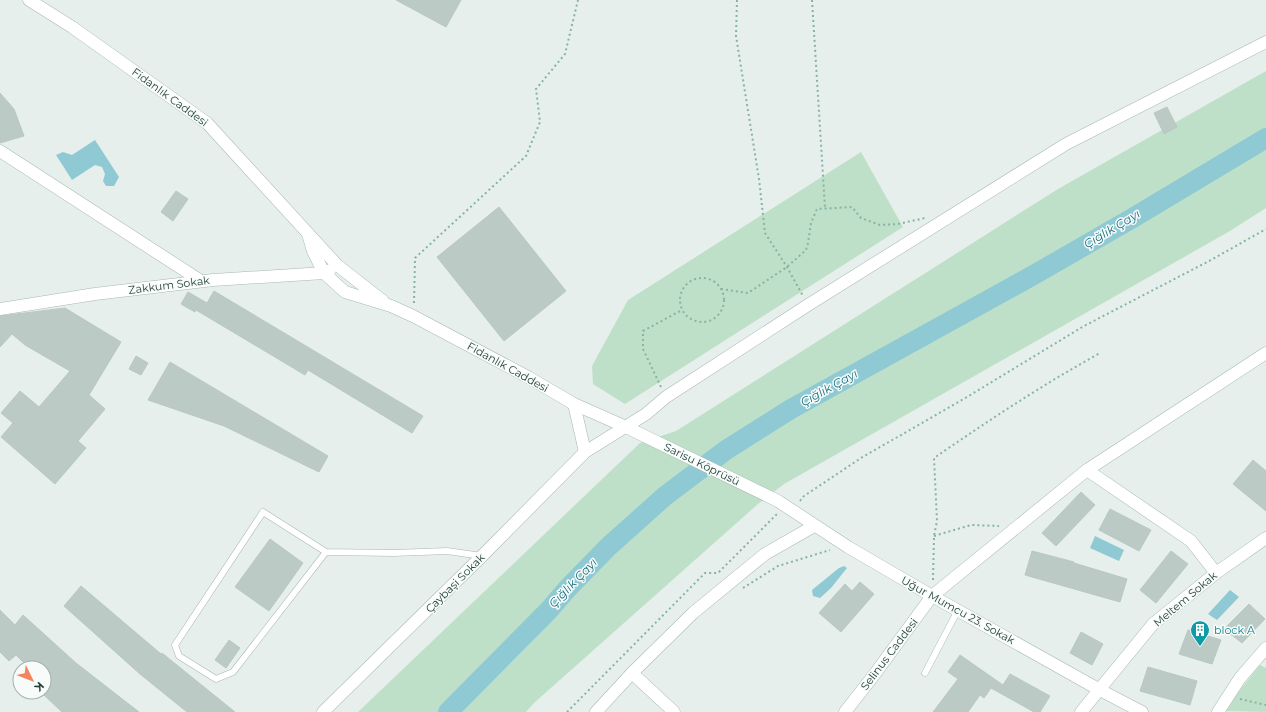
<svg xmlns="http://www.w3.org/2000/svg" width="1266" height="712" font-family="Montserrat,sans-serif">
<rect width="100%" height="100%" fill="#e6efeb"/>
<g fill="#bfe0c8">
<polygon points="1266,71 1266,208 1230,231 784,484 758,504 534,703 526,712 358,712 640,443 676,431 1058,189"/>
<polygon points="861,152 903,227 625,404 593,384 592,366 628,300"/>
<polygon points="1260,665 1266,668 1266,712 1223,711"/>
</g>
<g fill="#8ec9d4">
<polygon points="95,140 119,177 114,186 106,186 103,181 105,174 102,167 95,165 72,180 56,155 63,152 72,155"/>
<polygon points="1095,536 1124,550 1119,561 1090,548"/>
<polygon points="844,566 847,568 831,588 820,598 813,596 812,590 839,568"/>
<polygon points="1230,590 1239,597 1217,620 1208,614"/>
</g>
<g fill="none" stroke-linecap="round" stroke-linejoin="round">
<polyline stroke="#8ec9d4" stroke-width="20" points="448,712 549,610 568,588 608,547 665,496 726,450 791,409 1030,277 1131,219 1266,138"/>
</g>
<g fill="#bbcac4" stroke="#b8c9c2">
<polygon points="396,0 461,0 446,27"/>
<polygon points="0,93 14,109 24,136 0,143"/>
<polygon points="1167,107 1177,127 1164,134 1154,113"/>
<polygon points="176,191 188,199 173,221 161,212"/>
<polygon points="499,207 566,291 504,341 437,257"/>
<polygon points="214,291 423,416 412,433 308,370 305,375 196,310 195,312 181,304 188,292 207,303"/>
<polygon points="65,308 121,342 89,395 105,409 78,441 86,448 55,484 1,437 13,423 1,413 20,391 39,407 70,371 25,345 12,334 0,347 0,316"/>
<polygon points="136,356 148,363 141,375 129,369"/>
<polygon points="170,362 328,456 319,472 224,426 148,400"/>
<polygon points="1253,460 1266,471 1266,511 1233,484"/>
<polygon points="1081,492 1095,505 1056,546 1042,533"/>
<polygon points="1110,509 1151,530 1139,551 1099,530"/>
<polygon points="270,539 303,563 269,611 235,587"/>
<polygon points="1032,551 1074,562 1074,563 1127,579 1120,602 1025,575"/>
<polygon points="1171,551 1188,564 1156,603 1140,590"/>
<polygon points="860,582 874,594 841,632 819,613 845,584 852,591"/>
<polygon points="81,586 161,654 162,653 235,712 187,712 140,674 64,606"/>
<polygon points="1249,604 1265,619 1242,643 1224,629"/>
<polygon points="0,610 15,625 23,615 76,663 139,712 62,712 44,695 44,668 29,668 16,655 9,661 0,652"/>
<polygon points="1188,630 1221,640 1212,664 1179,654"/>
<polygon points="1081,632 1103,644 1092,665 1070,653"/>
<polygon points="229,640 240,648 226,668 215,660"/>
<polygon points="960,655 1003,685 1010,674 1050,696 1040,712 1034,712 991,688 984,698 980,695 968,712 933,712 958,679 948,672"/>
<polygon points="1148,667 1197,681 1190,705 1140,691"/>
</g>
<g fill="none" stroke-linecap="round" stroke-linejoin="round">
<defs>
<g id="service">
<polyline points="326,552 233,672 216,679 179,656 175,645 263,512 326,552 394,553 447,551 482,556"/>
<polyline points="925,673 958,610"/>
</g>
<g id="minor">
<polyline points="0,151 201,281"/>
<polyline points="574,404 585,452 646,414 666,397 808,305 1066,144 1266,42"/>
<polyline points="1087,470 1191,541 1216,573"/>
<polyline points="632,673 674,712"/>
<polyline points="323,712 482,556 585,452"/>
<polyline points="845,712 874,675 932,596 1087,470 1266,353"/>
<polyline points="1081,712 1153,624 1216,573 1266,538"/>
<polyline points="1218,712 1240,678 1266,648"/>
</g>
<g id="tertiary">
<polyline points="29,0 72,27 207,123 337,265 383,301"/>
<polyline points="308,234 313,251 324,273 345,292 391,306 413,316 528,377 574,404 626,427 778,501 848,547 932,596 1100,690 1142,712"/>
<polyline points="0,309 95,294 213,280 324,273 330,270"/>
<polyline points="596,712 632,673 693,613 765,554 814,526"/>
</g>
</defs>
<use href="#service" stroke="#a8b8b2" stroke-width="7"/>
<use href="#minor" stroke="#a8b8b2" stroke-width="13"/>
<use href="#tertiary" stroke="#a8b8b2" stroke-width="13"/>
<g stroke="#86b3a5" stroke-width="2" stroke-dasharray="2 3" stroke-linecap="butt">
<polyline points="737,0 736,36 759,179 765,233 787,267 803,296"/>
<polyline points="812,0 825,208"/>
<circle cx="702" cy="300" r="22"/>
<polyline points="721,289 748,293 787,267 806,250 808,243 811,223 817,209 852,207 861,218 880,225 898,224 925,218"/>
<polyline points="414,303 415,258 526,156 540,122 536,89 565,54 578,0"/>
<polyline points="661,387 643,349 643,331 682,310"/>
<polyline points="800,501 804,496 861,458 967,397 1084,326 1211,260 1266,229"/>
<polyline points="934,536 971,525 999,526"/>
<path d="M933 580 934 536 937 521 934 458C988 421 1042 385 1100 353"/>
<polyline points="743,588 778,566 830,550"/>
<polyline points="1240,699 1266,705"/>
<polyline points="567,712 705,573 718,573 777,514"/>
</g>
<use href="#service" stroke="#fff" stroke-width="6"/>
<use href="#minor" stroke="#fff" stroke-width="12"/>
<use href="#tertiary" stroke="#fff" stroke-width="12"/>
</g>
<defs>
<symbol id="building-pin" viewBox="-11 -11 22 30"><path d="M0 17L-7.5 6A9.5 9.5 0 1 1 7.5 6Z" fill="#0f9aa8" stroke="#f7fbf9"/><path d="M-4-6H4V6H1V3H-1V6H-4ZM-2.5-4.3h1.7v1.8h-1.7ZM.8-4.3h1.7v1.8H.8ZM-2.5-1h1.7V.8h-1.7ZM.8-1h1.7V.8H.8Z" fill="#fff"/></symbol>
</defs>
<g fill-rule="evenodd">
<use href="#building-pin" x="1189" y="619" width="22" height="30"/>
</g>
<g text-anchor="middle" stroke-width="3" stroke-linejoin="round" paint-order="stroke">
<g font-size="11" fill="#24423a" stroke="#f7fbf9">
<text transform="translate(170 97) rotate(36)" y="4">Fidanlık Caddesi</text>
<text transform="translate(169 285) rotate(-7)" y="4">Zakkum Sokak</text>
<text transform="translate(508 367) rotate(29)" y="4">Fidanlık Caddesi</text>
<text transform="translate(702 464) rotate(26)" y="4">Sarisu Kōprüsü</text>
<text transform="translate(455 583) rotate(-45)" y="4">Çaybaşi Sokak</text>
<text transform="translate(1185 599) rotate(-40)" y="4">Meltem Sokak</text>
<text transform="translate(958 610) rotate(29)" y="4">Uğur Mumcu 23. Sokak</text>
<text transform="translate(889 654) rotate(-53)" y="4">Selinus Caddesi</text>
</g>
<g font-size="11" fill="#0d838f" stroke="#f7fbf9" text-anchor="start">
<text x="1214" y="634">block A</text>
</g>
<g font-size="12" font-style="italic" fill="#1c6f80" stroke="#f7fbf9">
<text transform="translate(1112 229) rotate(-31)" y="4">Çığlık Çayı</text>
<text transform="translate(829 388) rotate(-29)" y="4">Çığlık Çayı</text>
<text transform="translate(573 583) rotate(-46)" y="4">Çığlık Çayı</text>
</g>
</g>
<g transform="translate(32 680) rotate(133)"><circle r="19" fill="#f7fbf9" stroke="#a3b1ad"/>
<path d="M0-3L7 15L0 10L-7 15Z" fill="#f4845f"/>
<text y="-6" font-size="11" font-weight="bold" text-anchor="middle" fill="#24423a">K</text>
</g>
</svg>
